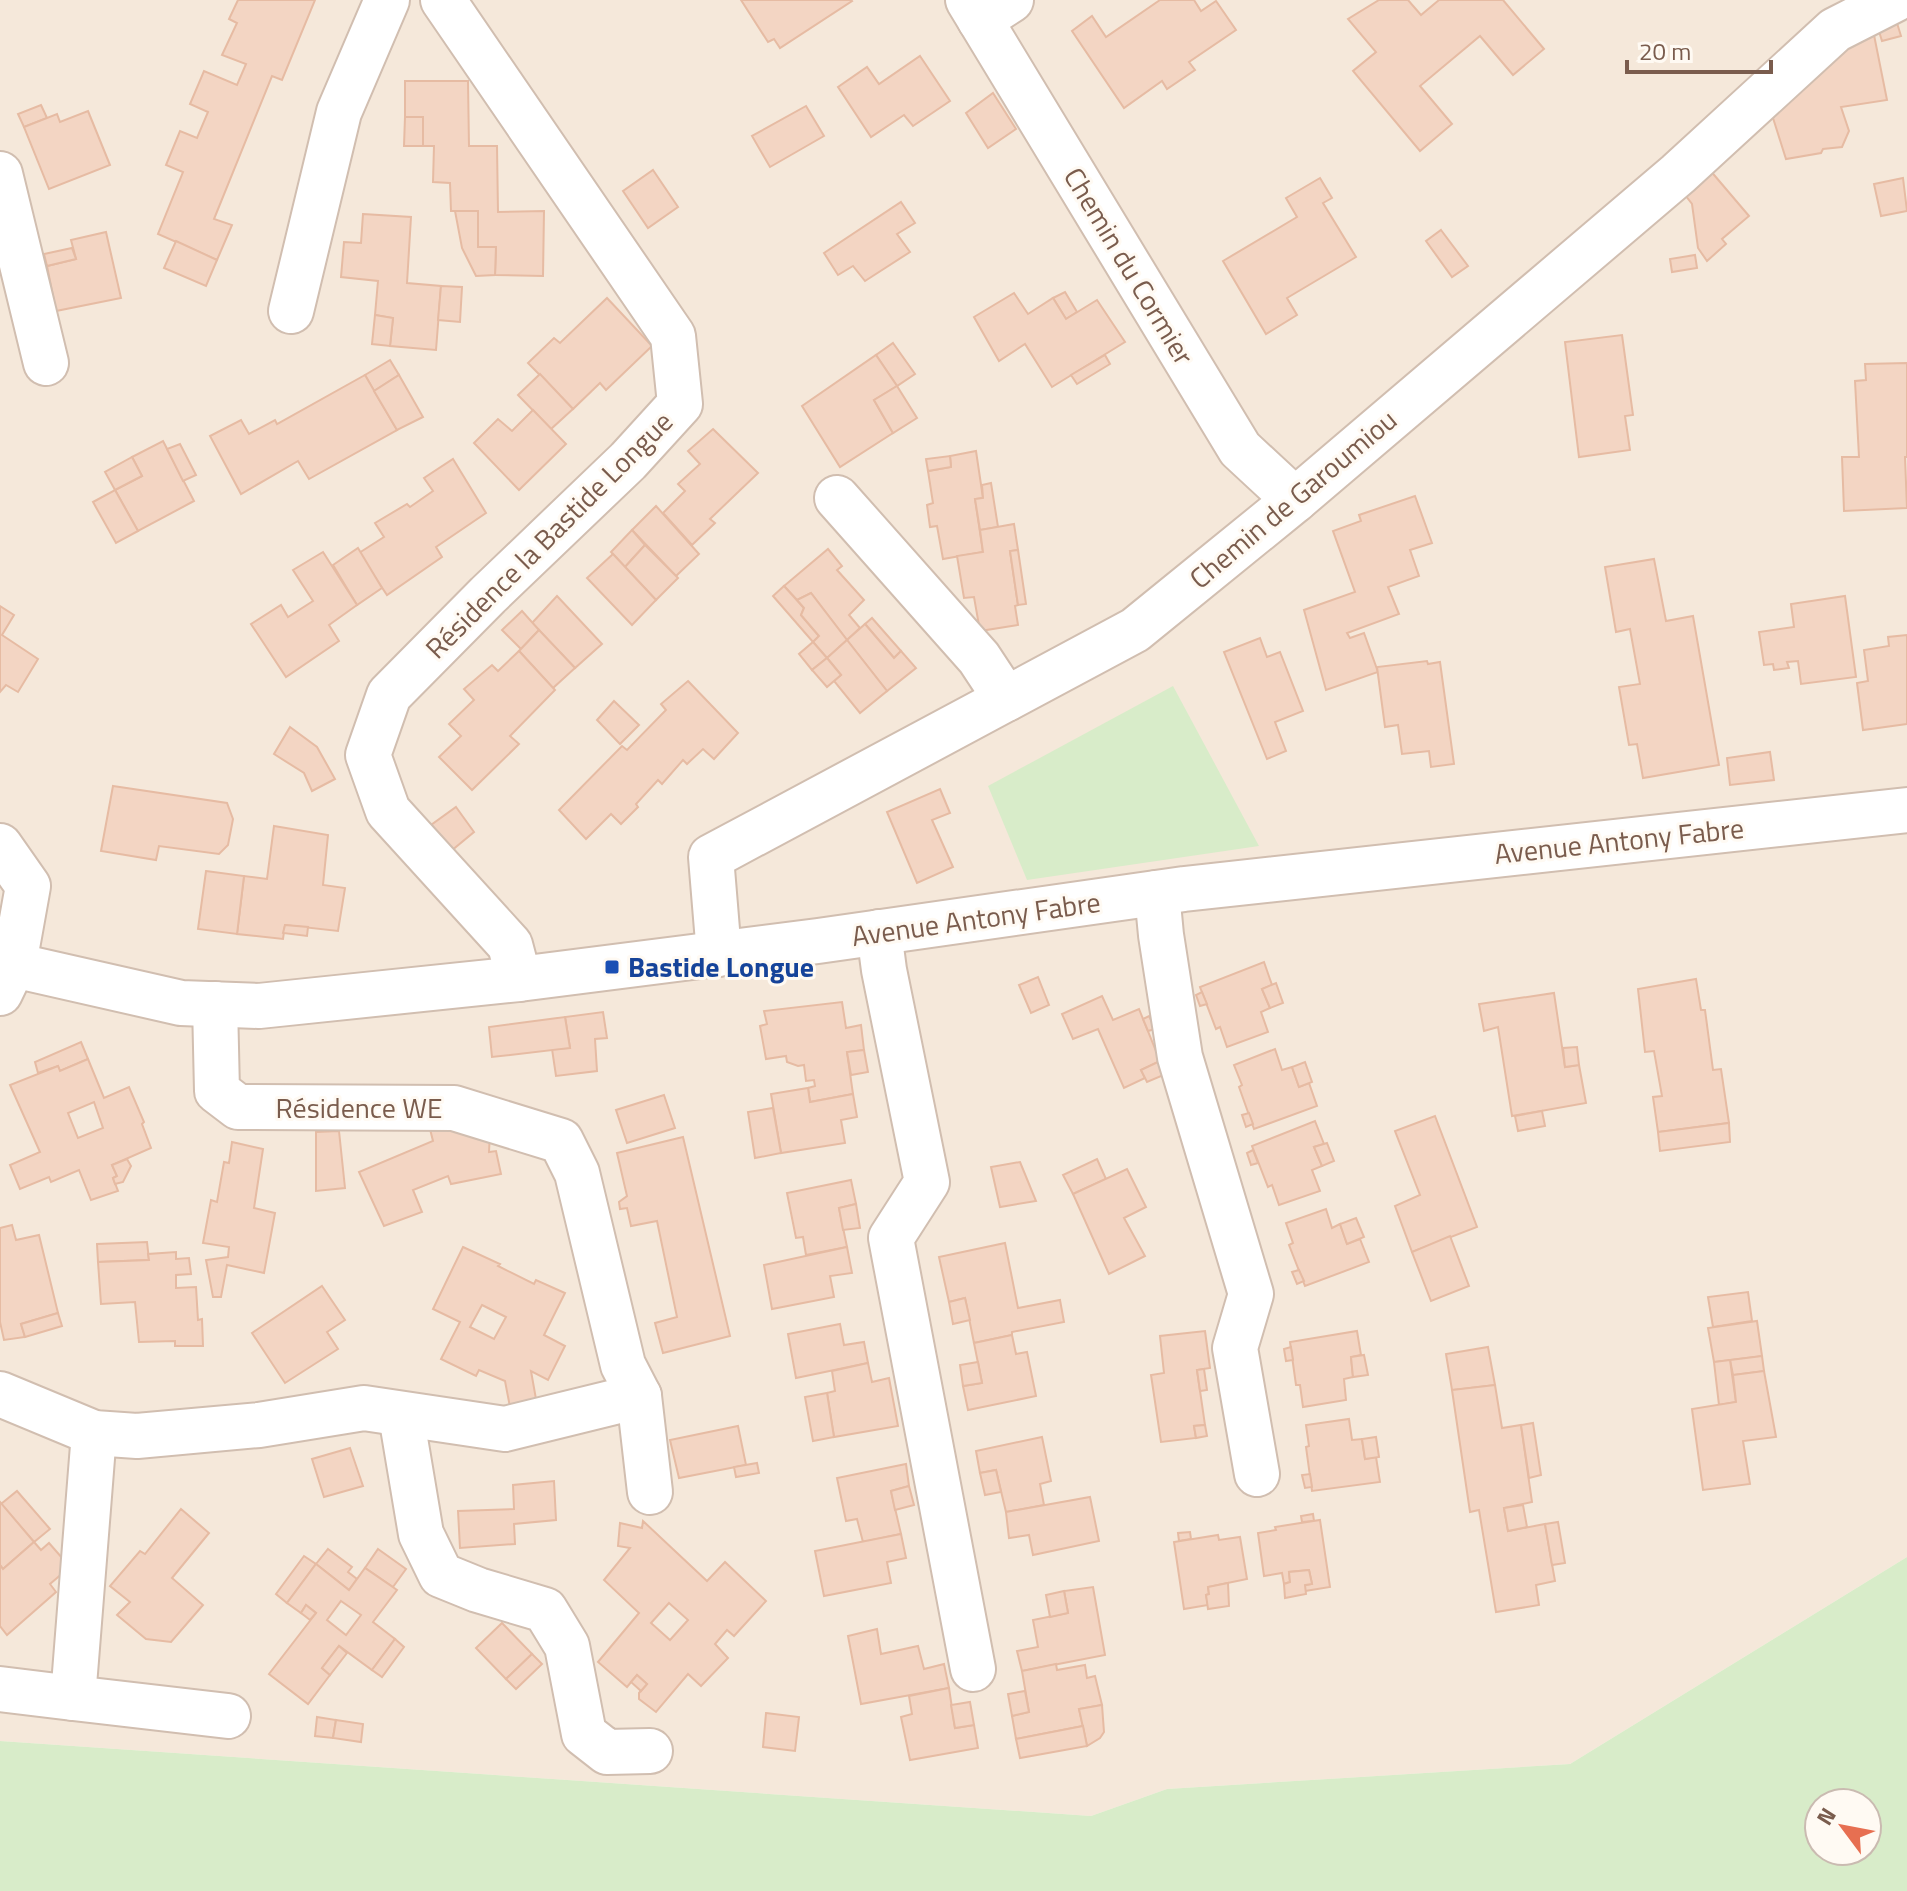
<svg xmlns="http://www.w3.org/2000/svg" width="1907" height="1891" font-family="'Titillium Web',sans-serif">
<rect width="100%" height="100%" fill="#fdf6ec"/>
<polygon fill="#f5e8da" points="0,0 1907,0 1907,1557 1570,1764 1167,1789 1091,1816 0,1741"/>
<g fill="#d8ecc9" fill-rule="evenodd">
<polygon points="1173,686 1259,846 1027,880 988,786"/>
<path d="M1907 1557V1891H0V1741L1091 1816 1167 1789 1570 1764ZM1867 1803V1851H1819V1803Z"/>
</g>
<g fill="#f3d5c3" stroke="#e6bba3" stroke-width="2" fill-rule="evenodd">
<polygon points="238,0 315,0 282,80 272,76 214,219 232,225 217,260 158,234 183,172 166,165 180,131 197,138 208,112 190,104 204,71 237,85 246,64 222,55 237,23 229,19"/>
<polygon points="741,0 851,0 852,1 780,48 774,39 768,42"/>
<polygon points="1160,0 1194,0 1201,11 1216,1 1236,30 1189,62 1195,70 1167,89 1162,81 1124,108 1072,31 1092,16 1106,37"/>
<polygon points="1379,0 1408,0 1421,15 1439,0 1503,0 1544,49 1513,75 1480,36 1420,86 1452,124 1420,151 1353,71 1376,52 1348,19"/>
<polygon points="1897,23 1901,36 1882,41 1878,28"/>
<polygon points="1873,30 1887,100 1841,107 1849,131 1842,147 1823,149 1821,153 1786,159 1773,118 1794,90 1824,61"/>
<polygon points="920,56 950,101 913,126 904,115 871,137 838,87 867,67 879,84"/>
<polygon points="405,81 468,81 469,146 497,146 498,212 544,211 543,276 495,275 496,247 478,247 478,211 451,211 450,183 433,182 434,146 423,146 423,117 405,117"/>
<polygon points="993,93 1016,129 988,148 966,113"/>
<polygon points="41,105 47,118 24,127 18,114"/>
<polygon points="806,106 824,136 770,167 752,136"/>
<polygon points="88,111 110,165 49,189 24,127 57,114 60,122"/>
<polygon points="405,117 423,117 423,146 404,146"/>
<polygon points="1709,169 1749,216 1722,239 1726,244 1707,261 1698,248 1692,204 1682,191"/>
<polygon points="653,170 678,207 648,228 623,191"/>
<polygon points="1320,178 1332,198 1323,203 1356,257 1287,298 1297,315 1266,334 1223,261 1297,217 1286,198"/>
<polygon points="1903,178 1907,211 1881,216 1874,184"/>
<polygon points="901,202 915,223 897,234 910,252 865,281 853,266 838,275 824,253"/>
<polygon points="455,211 478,211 478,247 496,247 495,275 476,276 462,248"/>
<polygon points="363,214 411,217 407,283 441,286 436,350 390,346 393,318 375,315 378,281 341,277 344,242 361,243"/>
<polygon points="1441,230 1468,266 1452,277 1426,241"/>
<polygon points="106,232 121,298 56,311 47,266 76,259 71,240"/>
<polygon points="176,241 217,260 206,286 164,268"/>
<polygon points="72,248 76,259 47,266 44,254"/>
<polygon points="1695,255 1697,268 1672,272 1670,259"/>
<polygon points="441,286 462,287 460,322 438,320"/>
<polygon points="1065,292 1077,312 1066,319 1053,298"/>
<polygon points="1014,293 1028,314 1053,298 1066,319 1097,300 1125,342 1052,387 1025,344 999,361 974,317"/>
<polygon points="607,298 652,346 606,390 600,383 573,409 528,363 554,338 560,343"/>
<polygon points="375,315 393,318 390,346 372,344"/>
<polygon points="1622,335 1633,415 1625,416 1630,450 1579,457 1565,342"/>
<polygon points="893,343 915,374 897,386 876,355"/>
<polygon points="876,355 897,386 874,400 893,433 840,467 802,406"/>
<polygon points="1105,355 1110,364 1077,384 1071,375"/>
<polygon points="390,360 399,375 374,391 365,375"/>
<polygon points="1907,363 1907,457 1905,457 1907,508 1844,511 1842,457 1859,457 1855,381 1866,380 1865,364"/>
<polygon points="540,374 573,409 551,429 518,395"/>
<polygon points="365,375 397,430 309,479 298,461 241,494 210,436 241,420 249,434 275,420 277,424"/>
<polygon points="399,375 423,417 397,430 374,391"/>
<polygon points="897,386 917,418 893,433 874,400"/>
<polygon points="533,410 566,444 519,490 474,443 498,419 512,431"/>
<polygon points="713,429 758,473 710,519 715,523 692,545 663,513 685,491 678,484 700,464 688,451"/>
<polygon points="163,441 194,501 138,531 115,490 142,476 132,457"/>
<polygon points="180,444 196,475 183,481 167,449"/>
<polygon points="976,451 983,498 975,499 983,552 943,559 937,526 930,527 927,505 933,503 928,471 951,467 950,456"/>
<polygon points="950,456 951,467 928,471 926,459"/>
<polygon points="132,457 142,476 115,490 105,472"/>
<polygon points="453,459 486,513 436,547 442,557 387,595 359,553 384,537 375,523 407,504 410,507 433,491 424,478"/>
<polygon points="991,483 998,527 980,530 975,499 983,498 982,485"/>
<polygon points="115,490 138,531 116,543 93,502"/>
<polygon points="1415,496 1432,543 1410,550 1419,576 1388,587 1399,614 1347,633 1350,638 1364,633 1378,672 1326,690 1304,610 1355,592 1333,531 1361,521 1359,515"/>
<polygon points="656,506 699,554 676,576 632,530"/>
<polygon points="1014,524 1018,550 1010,551 1018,605 1015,606 1018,625 980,631 974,597 964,598 957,556 983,552 980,530"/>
<polygon points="632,530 645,545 625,567 611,552"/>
<polygon points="645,545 678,578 656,600 625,567"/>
<polygon points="358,548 382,588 357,605 333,565"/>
<polygon points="828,549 842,566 837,570 864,600 849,615 860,628 847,640 811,593 797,600 784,586"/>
<polygon points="1018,550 1026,604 1018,605 1010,551"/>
<polygon points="323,552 357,605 329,625 339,641 286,677 251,624 281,605 288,617 313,601 293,570"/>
<polygon points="613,554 656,600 632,625 587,578"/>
<polygon points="1654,559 1666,621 1693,616 1719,765 1643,778 1637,744 1629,745 1619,687 1640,684 1630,629 1616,632 1605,567"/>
<polygon points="784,586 804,608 801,615 819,636 813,642 773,596"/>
<polygon points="811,593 847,640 827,658 813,642 819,636 801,615 804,608 797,600"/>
<polygon points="557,596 602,644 575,668 532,623"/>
<polygon points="1845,596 1856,677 1801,684 1798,661 1787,662 1789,668 1774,670 1773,664 1764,665 1759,632 1794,627 1791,604"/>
<polygon points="0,606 14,615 2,635 38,659 18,692 6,685 0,692"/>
<polygon points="522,611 539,630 521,649 502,630"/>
<polygon points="872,618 901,651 894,658 865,624"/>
<polygon points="865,624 894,658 901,651 916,668 887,691 847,640"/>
<polygon points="539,630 575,668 553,688 519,651"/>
<polygon points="1907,635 1907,724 1863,730 1857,683 1868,681 1864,650 1889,646 1888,637"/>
<polygon points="1260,638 1267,657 1280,652 1303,711 1275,722 1286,751 1267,759 1224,652"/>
<polygon points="847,640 887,691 860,713 834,681 841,675 827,658"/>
<polygon points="813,642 827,658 812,670 799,654"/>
<polygon points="519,651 555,690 510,736 519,744 472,790 439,757 461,736 449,724 474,700 464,689 492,665 498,671"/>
<polygon points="827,658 841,675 827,687 812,670"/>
<polygon points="1427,661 1428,664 1440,662 1454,764 1431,767 1429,751 1402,754 1398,725 1385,727 1377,667"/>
<polygon points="688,681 738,733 714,759 703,749 687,764 683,760 662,784 658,780 636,804 638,807 621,824 611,814 586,839 559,810 622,746 627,750 666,710 661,704"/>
<polygon points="614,701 639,725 620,744 597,720"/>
<polygon points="290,727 317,747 335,779 312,791 304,773 274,754"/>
<polygon points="1770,752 1774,780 1730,785 1727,758"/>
<polygon points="113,786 227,803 233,819 228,845 219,854 159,846 156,860 101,851"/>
<polygon points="940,789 950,813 932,820 953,867 917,883 887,812"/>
<polygon points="456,807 474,832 451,851 431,825"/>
<polygon points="274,826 328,835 323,885 345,888 338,931 285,925 283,939 237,934 244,876 267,879"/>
<polygon points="206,871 244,876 237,934 198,929"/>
<polygon points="285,925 308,927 307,936 283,933"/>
<polygon points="1264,962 1272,985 1262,989 1270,1008 1261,1012 1268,1032 1227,1047 1220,1027 1216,1029 1200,987"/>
<polygon points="1038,977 1049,1005 1031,1013 1019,985"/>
<polygon points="1696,979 1701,1010 1705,1010 1713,1070 1721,1069 1729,1123 1658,1132 1653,1097 1662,1096 1654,1051 1645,1052 1638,989"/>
<polygon points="1276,983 1283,1003 1270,1008 1262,989"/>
<polygon points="1202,992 1207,1004 1200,1006 1196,995"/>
<polygon points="1554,993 1565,1067 1579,1065 1586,1103 1512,1116 1498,1027 1484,1031 1479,1004"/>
<polygon points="1102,996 1113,1020 1139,1009 1160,1061 1141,1070 1145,1078 1124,1088 1098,1029 1073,1039 1062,1014"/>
<polygon points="842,1002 846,1028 861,1025 864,1050 847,1052 853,1094 810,1102 808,1088 815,1086 814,1080 806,1081 804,1065 798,1066 787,1062 786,1056 766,1059 760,1026 767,1024 764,1011"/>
<polygon points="603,1012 607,1038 595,1039 597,1071 556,1076 552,1049 570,1048 565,1017"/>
<polygon points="1149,1016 1155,1029 1148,1031 1143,1019"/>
<polygon points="565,1017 570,1048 492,1057 489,1027"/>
<polygon points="81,1042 88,1059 60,1071 58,1066 38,1073 35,1062"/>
<polygon points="1577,1047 1579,1065 1565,1067 1563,1048"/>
<polygon points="1275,1049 1282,1070 1292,1067 1299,1087 1309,1083 1317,1106 1254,1129 1239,1087 1242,1085 1234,1065"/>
<polygon points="864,1050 868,1072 851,1075 847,1052"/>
<path d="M88 1059 104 1098 129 1087 144 1122 142 1124 151 1148 112 1165 117 1176 113 1178 118 1191 91 1200 79 1170 51 1182 49 1177 20 1189 10 1165 40 1152 10 1085 58 1066 60 1071ZM94 1102 103 1128 78 1138 68 1113Z"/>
<polygon points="1160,1061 1166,1074 1147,1082 1141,1070"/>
<polygon points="1305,1062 1312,1082 1299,1087 1292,1067"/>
<polygon points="808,1088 810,1102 853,1094 857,1117 841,1120 845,1143 781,1153 771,1094"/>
<polygon points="664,1095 675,1128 627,1143 616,1110"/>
<polygon points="773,1108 781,1153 755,1158 748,1112"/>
<polygon points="1542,1111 1545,1126 1518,1131 1515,1116"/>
<polygon points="1249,1113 1253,1124 1246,1127 1242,1115"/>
<polygon points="1435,1116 1477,1227 1412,1252 1395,1206 1420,1195 1395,1131"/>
<polygon points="1315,1121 1324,1144 1314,1147 1322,1166 1312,1170 1320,1191 1279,1205 1272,1185 1268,1187 1252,1146"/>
<polygon points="1729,1123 1730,1142 1660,1151 1658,1132"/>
<polygon points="430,1129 490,1133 489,1152 496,1151 501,1174 451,1184 448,1176 413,1190 422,1212 384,1226 359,1172 433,1141"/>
<polygon points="339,1131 345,1188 316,1191 316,1132"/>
<polygon points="683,1137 730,1336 663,1353 655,1323 677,1317 657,1221 631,1226 627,1208 620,1209 619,1202 627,1196 617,1153"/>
<polygon points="232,1142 263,1149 254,1208 275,1213 264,1273 227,1265 221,1297 213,1297 206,1260 228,1257 229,1247 203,1243 211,1200 217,1202 224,1162 229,1163"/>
<polygon points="1327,1143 1334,1161 1322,1166 1314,1147"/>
<polygon points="1253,1150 1258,1163 1251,1165 1247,1153"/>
<polygon points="127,1159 131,1166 123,1182 115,1184 113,1178 117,1176 112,1165"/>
<polygon points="1097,1159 1106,1179 1073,1194 1063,1175"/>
<polygon points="1020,1162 1036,1201 1000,1207 991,1167"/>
<polygon points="1127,1169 1146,1207 1124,1218 1145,1256 1109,1274 1073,1194"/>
<polygon points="851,1180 856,1204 839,1208 847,1247 806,1255 803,1237 796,1238 787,1193"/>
<polygon points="856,1204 860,1228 843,1230 839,1208"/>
<polygon points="1326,1209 1332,1228 1340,1224 1347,1244 1360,1239 1369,1262 1305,1286 1289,1245 1293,1243 1286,1223"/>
<polygon points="1356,1218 1364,1237 1347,1244 1340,1224"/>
<polygon points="12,1225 16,1240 39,1235 58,1313 21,1324 25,1337 4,1340 0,1322 0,1228"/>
<polygon points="1450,1236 1469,1286 1431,1301 1412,1252"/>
<polygon points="147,1242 149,1260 98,1262 97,1244"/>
<polygon points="1005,1243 1018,1308 1060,1300 1064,1322 1012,1332 1012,1335 974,1343 965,1298 949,1302 939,1257"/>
<path d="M463 1247 500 1264 498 1266 534 1284 536 1280 565 1293 544 1335 565 1346 548 1380 531 1371 536 1399 510 1407 505 1381 479 1370 476 1376 441 1359 460 1322 433 1309ZM482 1305 506 1317 494 1339 470 1327Z"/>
<polygon points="847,1247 852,1273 830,1276 834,1297 772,1309 764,1265"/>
<polygon points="176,1252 176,1259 189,1258 191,1274 176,1275 176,1288 196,1287 198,1320 202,1319 203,1346 175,1346 175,1341 139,1342 135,1302 101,1304 98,1262 149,1260 148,1254"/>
<polygon points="1299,1270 1304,1281 1297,1284 1292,1272"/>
<polygon points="322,1286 345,1320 327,1332 338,1349 285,1383 252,1333"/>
<polygon points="1748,1292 1752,1321 1713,1327 1708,1297"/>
<polygon points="965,1298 970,1320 953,1324 949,1302"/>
<polygon points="58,1313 62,1326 25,1337 21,1324"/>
<polygon points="1757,1321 1762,1356 1714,1362 1708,1328"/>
<polygon points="840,1324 844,1345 864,1342 868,1363 796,1378 788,1334"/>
<polygon points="1205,1331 1210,1368 1197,1370 1205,1425 1194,1426 1196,1438 1161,1442 1151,1375 1164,1373 1160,1336"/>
<polygon points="1357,1331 1361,1355 1351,1357 1353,1377 1344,1379 1346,1400 1303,1407 1300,1385 1296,1385 1290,1342"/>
<polygon points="1012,1335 1016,1354 1027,1352 1036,1396 968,1410 963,1386 982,1383 974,1343"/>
<polygon points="1291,1347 1293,1360 1286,1361 1284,1349"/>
<polygon points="1488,1347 1495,1385 1452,1390 1446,1354"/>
<polygon points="1364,1355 1368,1375 1353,1377 1351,1357"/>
<polygon points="1762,1356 1764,1371 1733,1375 1730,1360"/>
<polygon points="1730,1360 1736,1402 1719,1405 1714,1362"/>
<polygon points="978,1362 982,1383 963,1386 960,1365"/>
<polygon points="868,1363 872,1382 889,1378 898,1426 834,1437 827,1393 835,1391 832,1371"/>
<polygon points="1204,1369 1207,1390 1200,1391 1197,1370"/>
<polygon points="1764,1371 1776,1437 1743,1441 1750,1484 1703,1490 1692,1409 1736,1402 1733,1375"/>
<polygon points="1495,1385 1502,1428 1521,1425 1532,1502 1504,1508 1508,1531 1545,1524 1555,1581 1536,1585 1539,1605 1496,1612 1479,1510 1470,1512 1452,1390"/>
<polygon points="827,1393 834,1437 813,1441 805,1397"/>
<polygon points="1349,1419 1352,1440 1362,1439 1365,1459 1376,1457 1380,1482 1312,1491 1306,1447 1309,1446 1306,1425"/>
<polygon points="1533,1423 1541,1475 1529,1478 1521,1425"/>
<polygon points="1205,1425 1207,1436 1196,1438 1194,1426"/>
<polygon points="738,1426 746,1465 679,1478 670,1440"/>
<polygon points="1042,1437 1051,1481 1040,1484 1044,1505 1006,1512 996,1470 980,1473 976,1451"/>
<polygon points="1376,1437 1379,1457 1365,1459 1362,1439"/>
<polygon points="350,1448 363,1486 324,1497 312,1459"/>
<polygon points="757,1463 759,1473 736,1477 734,1467"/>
<polygon points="906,1464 909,1486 891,1491 901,1534 863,1542 857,1519 846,1521 837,1478"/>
<polygon points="996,1470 1001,1492 985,1495 980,1473"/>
<polygon points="1310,1474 1312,1487 1305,1488 1302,1475"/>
<polygon points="554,1481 556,1520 514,1524 515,1544 460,1548 458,1511 514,1509 513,1485"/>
<polygon points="909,1486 914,1505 895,1510 891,1491"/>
<polygon points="17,1491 50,1529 34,1542 1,1504"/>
<polygon points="1090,1497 1099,1541 1033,1555 1029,1535 1009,1538 1006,1512"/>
<polygon points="0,1502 34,1542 3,1569 0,1565"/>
<polygon points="1523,1505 1527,1527 1508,1531 1504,1508"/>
<polygon points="181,1509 209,1533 172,1578 203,1605 171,1642 146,1639 117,1615 130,1602 110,1586 140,1551 145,1554"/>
<polygon points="1313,1514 1314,1521 1302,1522 1301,1516"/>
<polygon points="1320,1520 1330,1587 1305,1591 1305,1585 1312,1584 1309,1570 1289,1572 1290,1582 1284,1584 1282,1573 1264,1576 1258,1533 1276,1530 1275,1527"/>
<path d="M643 1521 707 1581 725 1562 766 1601 734 1636 727 1630 715 1644 728 1658 701 1686 688 1674 656 1712 639 1699V1693L647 1684 637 1675 627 1687 598 1662 639 1613 604 1580 630 1548 618 1546 620 1523 642 1528ZM669 1603 688 1620 670 1640 651 1623Z"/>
<polygon points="1558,1522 1565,1563 1552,1565 1545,1524"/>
<polygon points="1190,1532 1191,1539 1179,1541 1178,1533"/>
<polygon points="901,1534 906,1558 887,1562 891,1583 824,1596 815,1551"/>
<polygon points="1218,1535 1219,1540 1240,1537 1247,1579 1208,1587 1209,1594 1206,1595 1208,1605 1184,1609 1174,1542"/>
<polygon points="34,1542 41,1550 49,1543 70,1567 50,1584 56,1592 7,1635 0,1626 0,1565 3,1569"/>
<polygon points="328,1549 352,1567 348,1572 357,1579 349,1590 316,1564"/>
<polygon points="378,1549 406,1569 393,1587 365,1568"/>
<polygon points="304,1556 316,1564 287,1603 276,1594"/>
<path d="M316 1564 349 1590 365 1568 397 1590 373 1622 395 1639 372 1670 339 1646 322 1668 330 1675 308 1704 269 1674 316 1613 306 1605 301 1613 287 1603ZM341 1601 361 1615 346 1635 327 1620Z"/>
<polygon points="1309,1570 1312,1584 1305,1585 1306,1594 1285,1598 1284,1584 1290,1582 1289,1572"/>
<polygon points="1228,1583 1229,1606 1208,1609 1206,1595 1209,1594 1208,1587"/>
<polygon points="1093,1587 1105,1655 1022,1671 1017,1651 1038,1647 1033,1620 1068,1613 1064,1591"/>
<polygon points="1064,1591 1068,1613 1050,1617 1046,1595"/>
<polygon points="306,1605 316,1613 310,1620 301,1613"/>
<polygon points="502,1623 532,1654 506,1679 476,1648"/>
<polygon points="877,1629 881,1654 918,1646 924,1669 944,1664 949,1688 861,1704 848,1636"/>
<polygon points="395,1639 404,1647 382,1677 372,1670"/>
<polygon points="339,1646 347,1653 330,1675 322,1668"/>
<polygon points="532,1654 542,1664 516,1689 506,1679"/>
<polygon points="1056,1664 1057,1670 1085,1665 1087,1678 1095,1676 1102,1705 1079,1709 1083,1726 1016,1739 1012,1716 1029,1712 1022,1671"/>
<polygon points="637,1675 647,1684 641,1691 631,1682"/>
<polygon points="949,1688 955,1728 974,1725 978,1748 910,1760 901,1717 912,1714 909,1696"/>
<polygon points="1025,1691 1029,1712 1012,1716 1008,1694"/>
<polygon points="970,1702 974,1725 955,1728 951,1705"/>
<polygon points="1102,1705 1104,1732 1100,1738 1087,1746 1079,1709"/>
<polygon points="766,1713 799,1717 795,1751 763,1747"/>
<polygon points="317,1717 336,1720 333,1738 315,1736"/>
<polygon points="336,1720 363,1724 361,1742 333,1738"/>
<polygon points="1083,1726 1087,1746 1020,1758 1016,1739"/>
</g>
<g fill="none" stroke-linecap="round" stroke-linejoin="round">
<defs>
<g id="minor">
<polyline points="443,0 673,336 680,404 628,461 488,595 389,695 368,755 388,811 510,945 519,979"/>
<polyline points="968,0 1240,449 1295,500"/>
<polyline points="980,20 1011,0"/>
<polyline points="0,174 46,363"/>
<polyline points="291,311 339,112 387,0"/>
<polyline points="837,498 979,658 1006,699"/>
<polyline points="0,846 28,886 14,964 0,993"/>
<polyline points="1157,893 1161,935 1180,1057 1251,1294 1235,1348 1257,1474"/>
<polyline points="879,932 884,970 927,1182 891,1238 973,1669"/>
<polyline points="719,954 711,857 1135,630 1295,500 1678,174 1835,30 1894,0"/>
<polyline points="0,962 181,1003 259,1006 519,979 818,941 1184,889 1907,810"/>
<polyline points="0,1394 94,1433 137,1436 259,1425 364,1408 505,1429 639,1396 623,1365 577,1173 561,1141 454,1108 238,1107 217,1091 215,1004"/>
<polyline points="639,1396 650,1492"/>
<polyline points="401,1415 421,1534 441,1575 478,1590 545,1610 567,1646 584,1734 607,1752 650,1751"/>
<polyline points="94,1433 73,1698 228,1716"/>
<polyline points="0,1689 73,1698"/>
</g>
</defs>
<use href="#minor" stroke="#d1beb0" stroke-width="48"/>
<use href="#minor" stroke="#fff" stroke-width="44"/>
</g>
<rect fill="#1a4fb4" stroke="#fffaf3" stroke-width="3" x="604" y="959" width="16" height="16" rx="4"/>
<g text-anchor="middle" stroke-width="6" stroke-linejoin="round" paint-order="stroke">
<g font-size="28" fill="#7a5c4d" stroke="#fffaf3">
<text transform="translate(1129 266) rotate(59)" y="10">Chemin du Cormier</text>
<text transform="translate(1293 499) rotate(-40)" y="10">Chemin de Garoumiou</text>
<text transform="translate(549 535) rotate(-45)" y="10">Résidence la Bastide Longue</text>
<text transform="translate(1619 841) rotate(-6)" y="10">Avenue Antony Fabre</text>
<text transform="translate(976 919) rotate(-8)" y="10">Avenue Antony Fabre</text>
<text x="359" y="1118">Résidence WE</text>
</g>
<g font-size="28" font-weight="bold" fill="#164399" stroke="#fffaf3" text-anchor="start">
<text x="628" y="977">Bastide Longue</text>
</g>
</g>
<g transform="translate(1843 1827) rotate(302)"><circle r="38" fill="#fffaf3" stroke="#cabbb1" stroke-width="2"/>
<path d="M0-6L14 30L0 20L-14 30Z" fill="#e76f51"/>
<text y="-12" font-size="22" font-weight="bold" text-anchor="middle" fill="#7a5c4d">N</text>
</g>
<path d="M1627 60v12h144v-12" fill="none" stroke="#7a5c4d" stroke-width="4"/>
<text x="1639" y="60" font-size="24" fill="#7a5c4d" stroke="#fffaf3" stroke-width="6" paint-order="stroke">20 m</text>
</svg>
